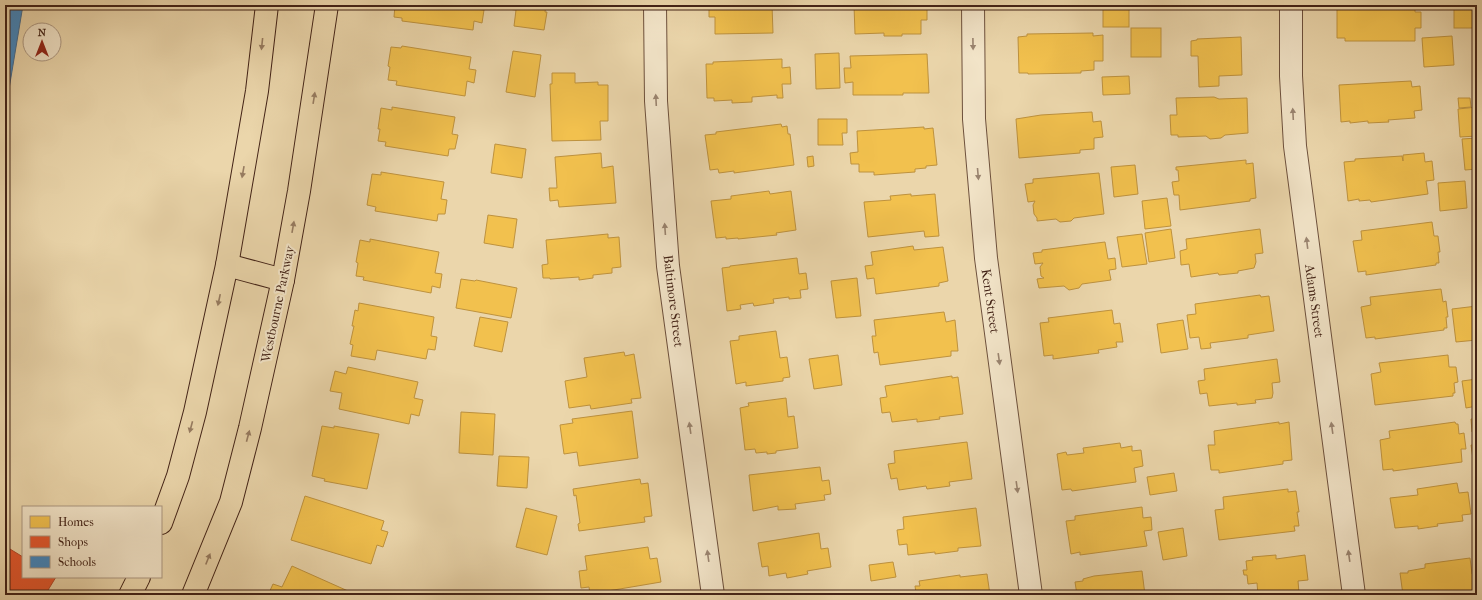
<svg xmlns="http://www.w3.org/2000/svg" width="1482" height="600" font-family="'IM FELL French Canon',serif">
<rect width="100%" height="100%" fill="#ebd6ab"/>
<filter id="stains"><feTurbulence type="fractalNoise" baseFrequency=".005" numOctaves="4"/><feColorMatrix values="0 0 0 0 .2 0 0 0 0 .09 0 0 0 0 .02 0 0 0 .5 -.17"/></filter>
<radialGradient id="worn" r=".72"><stop offset=".6" stop-color="#630" stop-opacity="0"/><stop offset="1" stop-color="#630" stop-opacity=".3"/></radialGradient>
<g fill="#f2c14e" stroke="#be923e">
<polygon points="395,5 477,5 476,9 484,10 482,23 474,21 473,30 402,21 402,18 394,17"/>
<polygon points="507,5 546,5 545,12 547,12 544,30 514,26 516,10 507,9"/>
<polygon points="709,5 772,5 773,33 715,34 715,17 709,17"/>
<polygon points="811,5 839,5 839,8 814,8 814,6"/>
<polygon points="854,5 927,5 927,20 921,20 921,34 902,34 902,36 884,36 884,33 855,34"/>
<rect x="1022" y="5" width="58" height="1"/>
<rect x="1103" y="5" width="26" height="22"/>
<polygon points="1202,5 1237,5 1222,5 1222,8 1202,8"/>
<polygon points="1337,5 1415,5 1415,12 1421,12 1421,28 1415,28 1415,41 1345,41 1345,38 1337,38"/>
<rect x="1454" y="5" width="23" height="23"/>
<rect x="1131" y="28" width="30" height="29"/>
<polygon points="1093,33 1093,36 1103,35 1103,61 1094,61 1094,70 1081,71 1081,73 1028,74 1028,73 1019,73 1018,37 1027,36 1027,34"/>
<polygon points="1452,36 1454,65 1424,67 1422,38"/>
<polygon points="1241,37 1242,75 1219,76 1219,86 1199,87 1198,56 1191,56 1191,41 1197,40 1197,39"/>
<polygon points="402,46 471,57 469,69 476,70 474,83 467,81 465,96 396,85 397,81 388,80 390,67 388,66 391,47 401,48"/>
<polygon points="513,51 541,55 535,97 506,92"/>
<polygon points="839,53 840,88 816,89 815,54"/>
<polygon points="927,54 929,93 903,93 903,95 853,95 853,82 845,83 844,68 851,68 850,56"/>
<polygon points="782,59 782,68 790,67 791,84 782,84 783,98 777,98 777,95 752,97 752,102 732,103 732,100 714,101 714,98 707,98 706,64 713,64 713,62"/>
<polygon points="552,73 575,73 575,83 598,82 598,85 608,85 608,121 600,121 601,140 552,141 550,84 552,84"/>
<polygon points="1129,76 1130,94 1103,95 1102,77"/>
<polygon points="1411,81 1412,87 1420,86 1422,110 1414,111 1415,118 1388,120 1389,122 1368,123 1368,121 1350,123 1350,121 1341,122 1339,85"/>
<polygon points="1214,97 1219,99 1247,98 1248,133 1225,135 1221,138 1210,139 1206,136 1178,137 1178,135 1171,135 1170,115 1177,115 1176,98"/>
<polygon points="1458,98 1470,98 1471,107 1459,108"/>
<polygon points="392,107 455,117 452,134 458,135 455,149 449,149 448,156 385,146 386,142 378,141 380,129 378,129 381,108 392,110"/>
<polygon points="1477,107 1477,136 1460,137 1458,109"/>
<polygon points="1092,112 1093,122 1101,121 1103,137 1094,138 1094,149 1080,150 1080,153 1019,158 1016,119 1041,115"/>
<polygon points="818,119 847,119 847,133 842,133 843,145 818,145"/>
<polygon points="781,124 782,127 787,126 788,134 790,134 794,165 734,173 734,171 719,173 718,169 710,170 705,135 716,134 716,132"/>
<polygon points="924,127 924,129 933,128 937,165 926,166 926,168 915,169 915,172 874,175 874,172 859,172 859,164 851,164 850,153 858,152 857,131"/>
<polygon points="1477,138 1477,169 1465,170 1462,139"/>
<polygon points="495,144 526,149 522,178 491,173"/>
<polygon points="601,153 602,168 613,166 616,203 559,207 558,200 550,201 549,188 557,188 555,157"/>
<polygon points="1424,153 1425,162 1432,161 1434,180 1426,181 1428,194 1371,202 1370,200 1359,201 1359,199 1348,201 1344,162 1355,161 1355,159 1402,156 1403,161 1403,155"/>
<polygon points="813,156 814,166 808,167 807,157"/>
<polygon points="1246,160 1246,164 1253,163 1256,198 1250,199 1250,201 1180,210 1179,195 1174,195 1172,182 1179,181 1178,170 1176,170 1176,167"/>
<polygon points="1135,165 1138,194 1114,197 1111,167"/>
<polygon points="381,172 444,182 441,199 447,200 445,214 438,214 437,221 375,211 376,207 367,205 372,174 381,175"/>
<polygon points="1099,173 1104,214 1074,218 1071,221 1060,222 1056,219 1037,221 1037,218 1034,214 1033,205 1035,201 1028,202 1025,184 1033,183 1033,179"/>
<polygon points="1465,181 1467,208 1440,211 1438,183"/>
<polygon points="769,191 770,194 791,191 796,230 776,233 777,235 738,239 738,238 726,239 726,237 716,238 711,201 731,199 731,196"/>
<polygon points="911,194 911,196 935,194 939,236 925,237 924,231 868,237 864,202 891,200 890,196"/>
<polygon points="1167,198 1171,226 1145,229 1142,201"/>
<polygon points="488,215 517,219 513,248 484,243"/>
<polygon points="1432,222 1434,236 1438,236 1440,252 1438,252 1439,263 1436,263 1436,265 1366,275 1366,271 1358,272 1353,241 1362,240 1361,231"/>
<polygon points="1171,229 1175,258 1149,262 1145,233"/>
<polygon points="1260,229 1263,253 1255,254 1256,262 1254,268 1238,271 1238,273 1219,275 1218,273 1191,277 1189,264 1181,265 1180,251 1187,249 1186,239"/>
<polygon points="608,234 608,238 619,237 621,267 612,268 612,273 593,275 593,278 579,280 579,277 550,279 550,278 543,278 542,265 548,264 546,240"/>
<polygon points="1142,234 1147,264 1122,267 1117,237"/>
<polygon points="370,239 439,252 435,273 442,274 440,288 432,286 431,293 363,280 364,277 356,276 358,263 356,262 360,240 370,242"/>
<polygon points="1105,242 1108,259 1115,258 1116,269 1109,270 1111,280 1082,284 1079,288 1069,290 1064,286 1039,288 1037,279 1044,278 1041,276 1040,267 1043,263 1035,264 1033,253 1042,252 1042,250"/>
<polygon points="913,246 914,250 943,247 948,281 939,283 939,286 876,294 874,278 867,279 865,266 873,265 871,252"/>
<polygon points="797,258 799,274 806,273 808,289 800,290 801,298 789,299 789,297 773,299 774,303 754,306 753,303 740,305 741,309 727,311 722,268 730,267 730,266"/>
<polygon points="857,278 861,316 836,318 831,281"/>
<polygon points="461,279 475,281 476,280 517,288 511,318 456,308"/>
<polygon points="1441,289 1443,302 1446,301 1448,317 1446,317 1447,328 1444,328 1444,330 1375,339 1375,337 1366,338 1361,307 1371,305 1370,297"/>
<polygon points="1260,295 1261,297 1269,296 1274,331 1248,335 1248,338 1210,343 1211,348 1201,349 1199,337 1190,338 1187,315 1196,314 1195,304"/>
<polygon points="359,303 434,317 431,336 437,337 435,350 428,349 426,359 377,350 375,360 351,356 353,345 350,344 354,326 352,326 355,310 358,311"/>
<polygon points="1477,306 1477,340 1456,342 1452,309"/>
<polygon points="1112,310 1114,324 1120,323 1123,342 1116,342 1117,347 1098,350 1099,353 1053,359 1053,355 1044,356 1040,323 1049,322 1048,318"/>
<polygon points="944,312 946,322 955,320 958,351 951,351 951,356 880,365 878,352 874,353 872,336 876,336 874,320"/>
<polygon points="480,317 508,322 502,352 474,346"/>
<polygon points="1183,320 1188,349 1161,353 1157,324"/>
<polygon points="776,331 780,358 787,357 790,377 783,378 783,381 746,386 746,382 736,384 730,341 739,340 739,336"/>
<polygon points="624,352 625,356 634,354 641,398 631,399 632,403 591,409 590,405 569,408 565,381 587,377 584,358"/>
<polygon points="838,355 842,385 814,389 809,359"/>
<polygon points="1448,355 1449,367 1456,367 1458,382 1454,383 1455,393 1453,393 1453,396 1375,405 1371,374 1381,372 1379,363"/>
<polygon points="1277,359 1280,382 1272,383 1273,393 1272,398 1255,400 1256,403 1237,405 1237,403 1209,406 1207,393 1200,394 1198,381 1205,380 1204,369"/>
<polygon points="348,367 418,382 414,398 423,400 419,416 411,414 409,424 339,409 342,393 330,391 335,371 346,374"/>
<polygon points="952,376 952,378 958,377 963,414 939,417 940,419 917,422 917,419 892,422 890,412 882,413 880,398 887,397 885,386"/>
<polygon points="1477,379 1477,406 1466,408 1462,381"/>
<polygon points="786,398 788,417 794,416 798,448 776,451 776,453 767,454 767,452 756,453 755,449 745,450 740,408 749,406 748,403"/>
<polygon points="632,411 638,458 579,466 577,452 564,454 560,425 573,423 572,419"/>
<polygon points="461,412 495,414 493,455 459,453"/>
<polygon points="1471,419 1477,419 1477,431 1472,432"/>
<polygon points="1279,422 1279,424 1289,422 1292,460 1283,461 1283,464 1219,473 1219,470 1211,470 1208,445 1215,445 1214,431"/>
<polygon points="1455,422 1456,424 1458,424 1459,434 1464,433 1466,449 1461,449 1462,462 1393,471 1393,469 1383,470 1380,440 1390,438 1389,431"/>
<polygon points="322,426 334,428 334,426 379,434 367,489 324,481 325,479 312,476"/>
<polygon points="967,442 972,479 949,482 950,486 927,489 926,486 899,490 897,478 891,479 888,464 895,463 894,451"/>
<polygon points="1120,443 1121,448 1132,446 1132,451 1141,450 1143,466 1134,468 1136,482 1072,491 1071,489 1062,490 1057,454 1066,452 1067,455 1084,453 1083,448"/>
<polygon points="1471,445 1477,445 1477,473 1475,473"/>
<polygon points="499,456 529,457 527,488 497,486"/>
<polygon points="820,467 822,481 829,480 831,494 824,495 825,500 795,504 796,509 778,510 778,506 753,511 749,475"/>
<polygon points="1174,473 1177,491 1150,495 1147,477"/>
<polygon points="640,479 641,484 648,483 652,516 644,517 645,522 579,531 578,524 580,523 576,495 574,496 573,489"/>
<polygon points="1457,483 1459,493 1468,492 1471,514 1462,515 1463,521 1437,524 1438,526 1418,529 1418,526 1395,528 1390,498 1418,495 1417,489"/>
<polygon points="1288,489 1288,492 1296,491 1299,512 1297,512 1299,526 1294,526 1295,531 1219,540 1215,510 1224,509 1223,497"/>
<polygon points="305,496 384,521 381,530 388,532 383,547 377,545 371,564 291,540"/>
<polygon points="1142,507 1143,518 1151,517 1152,530 1144,531 1147,546 1080,555 1080,552 1071,554 1066,521 1075,520 1075,516"/>
<polygon points="526,508 557,516 547,555 516,547"/>
<polygon points="976,508 981,546 958,548 958,551 935,554 935,552 908,555 907,544 899,545 897,530 904,529 903,517"/>
<polygon points="1183,528 1187,556 1163,560 1158,532"/>
<polygon points="819,533 821,549 828,548 831,567 807,571 808,574 787,578 786,573 769,576 768,566 762,567 758,543"/>
<polygon points="648,547 650,559 657,558 661,582 590,594 589,587 581,588 579,571 587,570 585,556"/>
<polygon points="1276,555 1276,559 1305,555 1308,580 1298,581 1299,593 1281,595 1258,595 1257,583 1248,584 1247,575 1244,575 1243,570 1247,570 1246,561 1253,560 1252,557"/>
<polygon points="1470,558 1472,574 1477,573 1477,588 1474,588 1475,594 1403,595 1400,573 1408,573 1408,571 1425,568 1425,564"/>
<polygon points="893,562 896,577 871,581 869,565"/>
<polygon points="292,566 357,595 268,595 273,584 282,587"/>
<polygon points="1142,571 1145,595 1077,595 1075,582 1083,581 1083,579 1094,576"/>
<polygon points="987,574 990,595 909,595 916,593 915,586 920,586 919,581 960,575 960,577"/>
</g>
<polygon fill="#e4572e" stroke="#b44727" points="5,546 23,557 23,577 56,577 45,595 5,595"/>
<polygon fill="#3f88c5" stroke="#406a91" points="5,5 23,5 5,113"/>
<g fill="none" stroke-linecap="round" stroke-linejoin="round">
<defs>
<g id="minor">
<polyline points="655,5 656,101 668,266 713,595"/>
<polyline points="973,5 974,119 986,258 1031,595"/>
<polyline points="1291,5 1291,76 1295,146 1354,595"/>
</g>
<g id="major">
<polyline points="227,265 283,280"/>
<polyline points="161,523 178,476 195,412 227,265 257,91 267,5"/>
<polyline points="130,595 139,577"/>
<polyline points="193,595 231,502 250,428 283,280 299,191 327,5"/>
</g>
</defs>
<use href="#minor" stroke="#6d503c" stroke-width="24"/>
<use href="#major" stroke="#432317" stroke-width="24"/>
<use href="#minor" stroke="#f2e4c8" stroke-width="22"/>
<use href="#major" stroke="#ebd6ab" stroke-width="22"/>
</g>
<defs><path id="oneway-solid" d="M-6-.8H1V-3.2L6.5 0L1 3.2V.8H-6Z"/></defs>
<g fill="#977c61">
<use href="#oneway-solid" transform="translate(262 44) rotate(96)"/>
<use href="#oneway-solid" transform="translate(314 98) rotate(-81)"/>
<use href="#oneway-solid" transform="translate(243 172) rotate(100)"/>
<use href="#oneway-solid" transform="translate(293 227) rotate(-80)"/>
<use href="#oneway-solid" transform="translate(219 300) rotate(102)"/>
<use href="#oneway-solid" transform="translate(191 427) rotate(105)"/>
<use href="#oneway-solid" transform="translate(248 436) rotate(-75)"/>
<use href="#oneway-solid" transform="translate(208 559) rotate(-68)"/>
</g>
<g fill="#9a8470">
<use href="#oneway-solid" transform="translate(973 44) rotate(89)"/>
<use href="#oneway-solid" transform="translate(656 100) rotate(-93)"/>
<use href="#oneway-solid" transform="translate(1293 114) rotate(-93)"/>
<use href="#oneway-solid" transform="translate(978 174) rotate(85)"/>
<use href="#oneway-solid" transform="translate(665 229) rotate(-94)"/>
<use href="#oneway-solid" transform="translate(1307 243) rotate(-97)"/>
<use href="#oneway-solid" transform="translate(999 359) rotate(82)"/>
<use href="#oneway-solid" transform="translate(690 428) rotate(-98)"/>
<use href="#oneway-solid" transform="translate(1332 428) rotate(-98)"/>
<use href="#oneway-solid" transform="translate(1017 487) rotate(82)"/>
<use href="#oneway-solid" transform="translate(708 556) rotate(-98)"/>
<use href="#oneway-solid" transform="translate(1349 556) rotate(-98)"/>
</g>
<g text-anchor="middle" stroke-width="4" stroke-linejoin="round" paint-order="stroke">
<g font-size="13" fill="#432317" stroke="#f2e4c8">
<text transform="translate(674 301) rotate(83)" y="5">Baltimore Street</text>
<text transform="translate(991 301) rotate(82)" y="5">Kent Street</text>
<text transform="translate(1315 301) rotate(82)" y="5">Adams Street</text>
<text transform="translate(277 304) rotate(-78)" y="5">Westbourne Parkway</text>
</g>
</g>
<rect width="1482" height="600" fill="none" stroke="#ebd6ab" stroke-width="20"/>
<rect x="6" y="6" width="1470" height="588" fill="none" stroke="#432317" stroke-width="2"/>
<rect x="10" y="10" width="1462" height="580" fill="none" stroke="#432317"/>
<rect x="22" y="506" width="140" height="72" fill="#f2e4c8" stroke="#ac9781"/>
<rect x="30" y="516" width="20" height="12" fill="#f2c14e" stroke="#ac9781"/>
<text x="58" y="526" font-size="12" fill="#432317">Homes</text>
<rect x="30" y="536" width="20" height="12" fill="#e4572e" stroke="#ac9781"/>
<text x="58" y="546" font-size="12" fill="#432317">Shops</text>
<rect x="30" y="556" width="20" height="12" fill="#3f88c5" stroke="#ac9781"/>
<text x="58" y="566" font-size="12" fill="#432317">Schools</text>
<g transform="translate(42 42)"><circle r="19" fill="#f2e4c8" stroke="#ac9781"/>
<path d="M0-3L7 15L0 10L-7 15Z" fill="#8f2418"/>
<text y="-6" font-size="11" font-weight="bold" text-anchor="middle" fill="#432317">N</text>
</g>
<rect width="100%" height="100%" filter="url(#stains)"/>
<rect width="100%" height="100%" fill="url(#worn)"/>
</svg>
